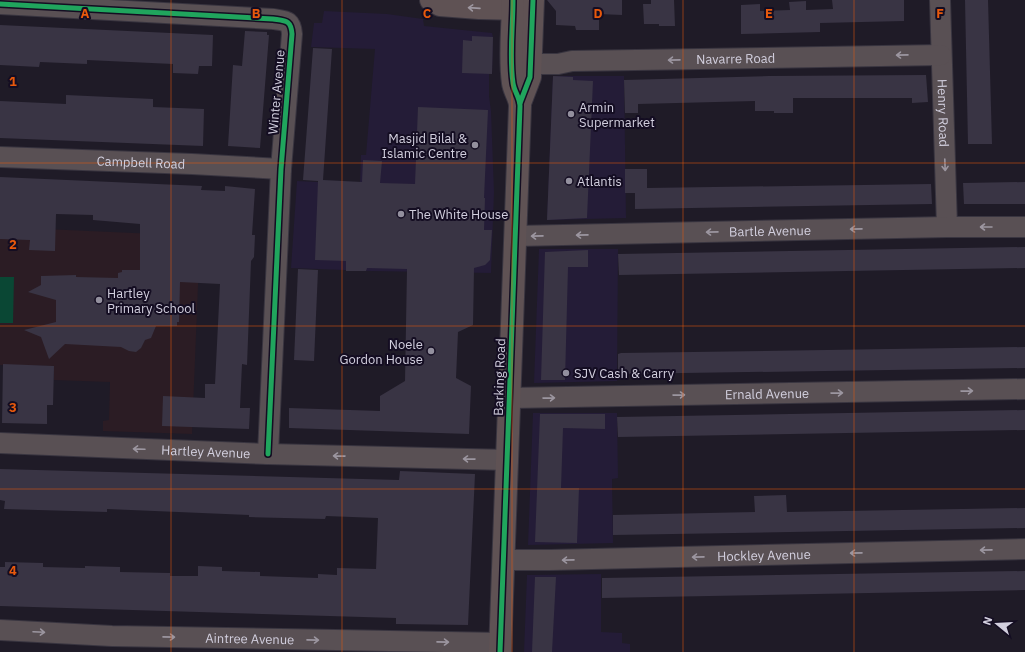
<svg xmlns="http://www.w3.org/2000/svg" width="1025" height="652" font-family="'IBM Plex Sans',sans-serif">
<rect width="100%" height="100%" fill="#1f1b27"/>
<g fill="#241c37">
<polygon points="324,11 387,14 423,19 424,26 492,33 493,37 492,74 489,74 489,96 491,111 494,192 491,273 371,271 291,268 297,181 360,184 361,155 366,155 375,49 311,47 314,23 322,23"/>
<polygon points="553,76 624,76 626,218 547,220"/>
<polygon points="539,249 618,249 617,381 534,383"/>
<polygon points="533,413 617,413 618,478 612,479 613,543 528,545"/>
<polygon points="601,574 601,632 622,633 622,643 630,644 630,652 524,652 527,575"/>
</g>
<polygon fill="#2b1c24" points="0,227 200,236 192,434 103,431 103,421 109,420 110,382 54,380 54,366 0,365"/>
<polygon fill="#0a4734" points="0,277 14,277 13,323 0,323"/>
<g fill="#393444">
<polygon points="547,0 622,0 622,15 599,14 599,30 576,30 575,26 556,25 556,11"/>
<polygon points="651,0 674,0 675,26 659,26 659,24 644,24 643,4 651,4"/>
<polygon points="832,0 904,0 904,21 820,23 820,32 741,34 741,5 760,4 760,11 790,10 789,2 806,1 806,10 833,9"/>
<polygon points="965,0 988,0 992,144 968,144"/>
<polygon points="0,25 213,35 212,66 199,66 198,74 173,73 173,64 87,60 87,64 40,62 39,67 0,65"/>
<polygon points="245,31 267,32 267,35 269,35 260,148 228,146 233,65 242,66"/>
<polygon points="472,36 493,37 492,74 462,73 463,40 472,41"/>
<polygon points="313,48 332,49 323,180 362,182 363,160 382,161 380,183 415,184 418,107 488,110 484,198 485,198 484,230 492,230 490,260 485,265 474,268 473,325 458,332 456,378 471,386 469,434 289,428 289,408 380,411 380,396 405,381 407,269 367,268 366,271 346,271 346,261 315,260 318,181 303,180"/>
<polygon points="926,75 928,102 912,103 912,98 793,98 793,113 774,113 774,111 755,111 755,101 638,104 638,113 625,113 624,80 769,76"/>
<polygon points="553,76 573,77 573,80 593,81 587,218 547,220"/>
<polygon points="66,95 153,99 153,107 204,109 203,146 0,138 0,101 66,104"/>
<polygon points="625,169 647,169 647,188 931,184 932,204 635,209 635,193 625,193"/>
<polygon points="0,177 202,186 201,190 225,191 225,186 255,189 252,235 255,235 254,257 251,261 247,365 242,364 240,408 250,408 249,429 162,426 163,396 205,398 205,384 215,384 220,284 180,282 179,322 177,322 177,326 156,326 151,338 145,340 141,348 136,352 129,351 121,347 65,344 49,359 41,337 24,330 56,322 56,300 28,292 41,285 41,276 76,275 76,277 118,278 118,273 122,272 122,270 140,270 140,224 93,220 93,215 56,214 55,251 29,250 30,240 0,239"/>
<polygon points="1025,182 1025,204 964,204 963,183"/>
<polygon points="1025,247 1025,268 619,275 618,254"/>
<polygon points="588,250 588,267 568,267 565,380 541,380 545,252"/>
<polygon points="298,269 318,270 314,361 294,360"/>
<polygon points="1025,347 1025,368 618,374 618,354 621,353"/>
<polygon points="3,364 54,366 53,405 47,405 47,424 2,423"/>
<polygon points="1025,410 1025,430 618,437 617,417"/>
<polygon points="540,414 605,414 605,429 563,428 561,488 579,488 577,543 535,542"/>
<polygon points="0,469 399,480 400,471 475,474 468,625 396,624 396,618 0,606 0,567 5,567 5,562 43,563 43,567 85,568 85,566 120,567 120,572 170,573 170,576 198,576 198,566 222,567 222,571 260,572 260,576 318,578 318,574 337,575 337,568 376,569 378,518 326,516 325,519 249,517 249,515 107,509 107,512 4,509 5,501 0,500"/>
<polygon points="786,495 787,512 1025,508 1025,528 613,535 613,515 755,512 754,496"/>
<polygon points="1025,571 1025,590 602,598 602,578"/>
<polygon points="535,577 556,577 552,652 532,652"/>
</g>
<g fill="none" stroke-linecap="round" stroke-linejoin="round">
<defs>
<g id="street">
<path id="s1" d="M940 0 947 227"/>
<path d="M0 4 273 19C286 21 291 20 292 34L281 169 268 454"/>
<path id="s2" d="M531 64H558L572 61 941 55"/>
<path id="s3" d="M0 157 192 164 281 169"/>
<path id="s4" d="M516 236 947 227H1025"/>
<path id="s5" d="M510 398 1025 389"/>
<path id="s6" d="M0 443 268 454 508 460"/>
<path id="s7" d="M504 560H550L1025 549"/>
<path id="s8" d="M0 630 112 636 500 643"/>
</g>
<g id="primary">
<polyline points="431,0 440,5 479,8 526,9"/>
<polyline points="520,103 530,77 533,0"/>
<path d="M500 652 520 106C520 98 514 91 513 83 509 56 513 27 513 0"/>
</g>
</defs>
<use href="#street" stroke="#393540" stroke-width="22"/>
<use href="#primary" stroke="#393540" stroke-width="24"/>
<use href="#street" stroke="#595054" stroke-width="20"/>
<use href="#primary" stroke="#5f5254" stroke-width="22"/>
<defs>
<g id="cycleway">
<path d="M0 4 273 19C286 21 291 20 292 34L281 169 268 454"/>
<polyline points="520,103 530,77 533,0"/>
<path d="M500 652 520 106C520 98 514 91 513 83 509 56 513 27 513 0"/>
</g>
</defs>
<use href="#cycleway" stroke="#140d22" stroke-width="8"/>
<use href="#cycleway" stroke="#20a55d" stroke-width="5"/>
</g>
<defs><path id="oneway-shaft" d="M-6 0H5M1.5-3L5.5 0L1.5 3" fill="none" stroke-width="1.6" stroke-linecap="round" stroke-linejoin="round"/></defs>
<use stroke="#9e97a0" href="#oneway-shaft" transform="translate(474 8) rotate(-176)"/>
<g stroke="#9c96a0">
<use href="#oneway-shaft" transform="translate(902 55) rotate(179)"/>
<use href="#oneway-shaft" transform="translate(674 60) rotate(179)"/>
<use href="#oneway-shaft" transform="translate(945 165) rotate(88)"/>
<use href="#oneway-shaft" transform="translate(986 227) rotate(180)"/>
<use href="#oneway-shaft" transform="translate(856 229) rotate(179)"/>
<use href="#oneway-shaft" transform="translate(712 232) rotate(179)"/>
<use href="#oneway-shaft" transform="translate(582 235) rotate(179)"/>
<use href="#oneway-shaft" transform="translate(537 236) rotate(179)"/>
<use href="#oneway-shaft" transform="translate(967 391) rotate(-1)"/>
<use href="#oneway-shaft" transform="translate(837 393) rotate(-1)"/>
<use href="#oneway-shaft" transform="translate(679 395) rotate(-1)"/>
<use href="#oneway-shaft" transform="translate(549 398) rotate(-1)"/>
<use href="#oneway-shaft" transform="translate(139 449) rotate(-178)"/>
<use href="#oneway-shaft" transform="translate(339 456) rotate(-179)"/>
<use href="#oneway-shaft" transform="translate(469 459) rotate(-179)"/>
<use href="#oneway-shaft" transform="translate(986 550) rotate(179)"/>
<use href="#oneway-shaft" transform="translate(856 553) rotate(179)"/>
<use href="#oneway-shaft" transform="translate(698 557) rotate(179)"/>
<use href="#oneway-shaft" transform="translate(568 560) rotate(179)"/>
<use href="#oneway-shaft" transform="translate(39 632) rotate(3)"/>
<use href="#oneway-shaft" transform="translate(169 637) rotate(1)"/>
<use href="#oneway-shaft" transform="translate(313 640) rotate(1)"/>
<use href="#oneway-shaft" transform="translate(443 642) rotate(1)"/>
</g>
<path fill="none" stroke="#e8590c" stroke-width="1" stroke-opacity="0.55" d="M171 0V652M342 0V652M512 0V652M683 0V652M854 0V652M0 163H1025M0 326H1025M0 489H1025"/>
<g fill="#93909e" stroke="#140d22" stroke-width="1.5">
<circle cx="571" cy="114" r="4"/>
<circle cx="475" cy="145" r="4"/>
<circle cx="569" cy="181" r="4"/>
<circle cx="401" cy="214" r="4"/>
<circle cx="99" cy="300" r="4"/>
<circle cx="431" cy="351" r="4"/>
<circle cx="566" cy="373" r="4"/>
</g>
<g text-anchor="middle" stroke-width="4" stroke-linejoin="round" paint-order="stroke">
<g font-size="13" fill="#d2cfde" stroke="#140d22">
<text dy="5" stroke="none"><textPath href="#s2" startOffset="205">Navarre Road</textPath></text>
<text transform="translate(276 92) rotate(-85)" y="5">Winter Avenue</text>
<text dy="5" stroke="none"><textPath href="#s1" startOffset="113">Henry Road</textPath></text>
<text dy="5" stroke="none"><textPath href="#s3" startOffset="141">Campbell Road</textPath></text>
<text dy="5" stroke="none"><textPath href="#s4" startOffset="254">Bartle Avenue</textPath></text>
<text transform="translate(499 377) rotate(-88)" y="5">Barking Road</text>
<text dy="5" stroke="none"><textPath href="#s5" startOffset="257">Ernald Avenue</textPath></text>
<text dy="5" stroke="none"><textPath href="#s6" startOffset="206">Hartley Avenue</textPath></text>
<text dy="5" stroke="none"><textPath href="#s7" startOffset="260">Hockley Avenue</textPath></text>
<text dy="5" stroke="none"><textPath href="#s8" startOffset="250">Aintree Avenue</textPath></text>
</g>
<g font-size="13" fill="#d2cfde" stroke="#140d22" text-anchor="start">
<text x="579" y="112">Armin<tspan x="579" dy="15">Supermarket</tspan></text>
<text x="467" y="143" text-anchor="end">Masjid Bilal &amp;<tspan x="467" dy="15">Islamic Centre</tspan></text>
<text x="577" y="186">Atlantis</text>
<text x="409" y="219">The White House</text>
<text x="107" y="298">Hartley<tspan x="107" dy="15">Primary School</tspan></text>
<text x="423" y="349" text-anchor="end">Noele<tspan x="423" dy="15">Gordon House</tspan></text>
<text x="574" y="378">SJV Cash &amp; Carry</text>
</g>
</g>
<g font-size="13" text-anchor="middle" font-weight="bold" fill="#e8590c" stroke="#140d22" stroke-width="4" stroke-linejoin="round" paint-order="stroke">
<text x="85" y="18">A</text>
<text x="256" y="18">B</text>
<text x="427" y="18">C</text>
<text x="598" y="18">D</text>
<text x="769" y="18">E</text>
<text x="940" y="18">F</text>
<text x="13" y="86">1</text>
<text x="13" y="249">2</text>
<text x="13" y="412">3</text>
<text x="13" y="575">4</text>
</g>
<g transform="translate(997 624) rotate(288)" stroke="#140d22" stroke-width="3" paint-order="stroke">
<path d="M0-3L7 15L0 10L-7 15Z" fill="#d2cfde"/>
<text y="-6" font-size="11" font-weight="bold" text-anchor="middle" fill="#d2cfde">N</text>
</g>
</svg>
